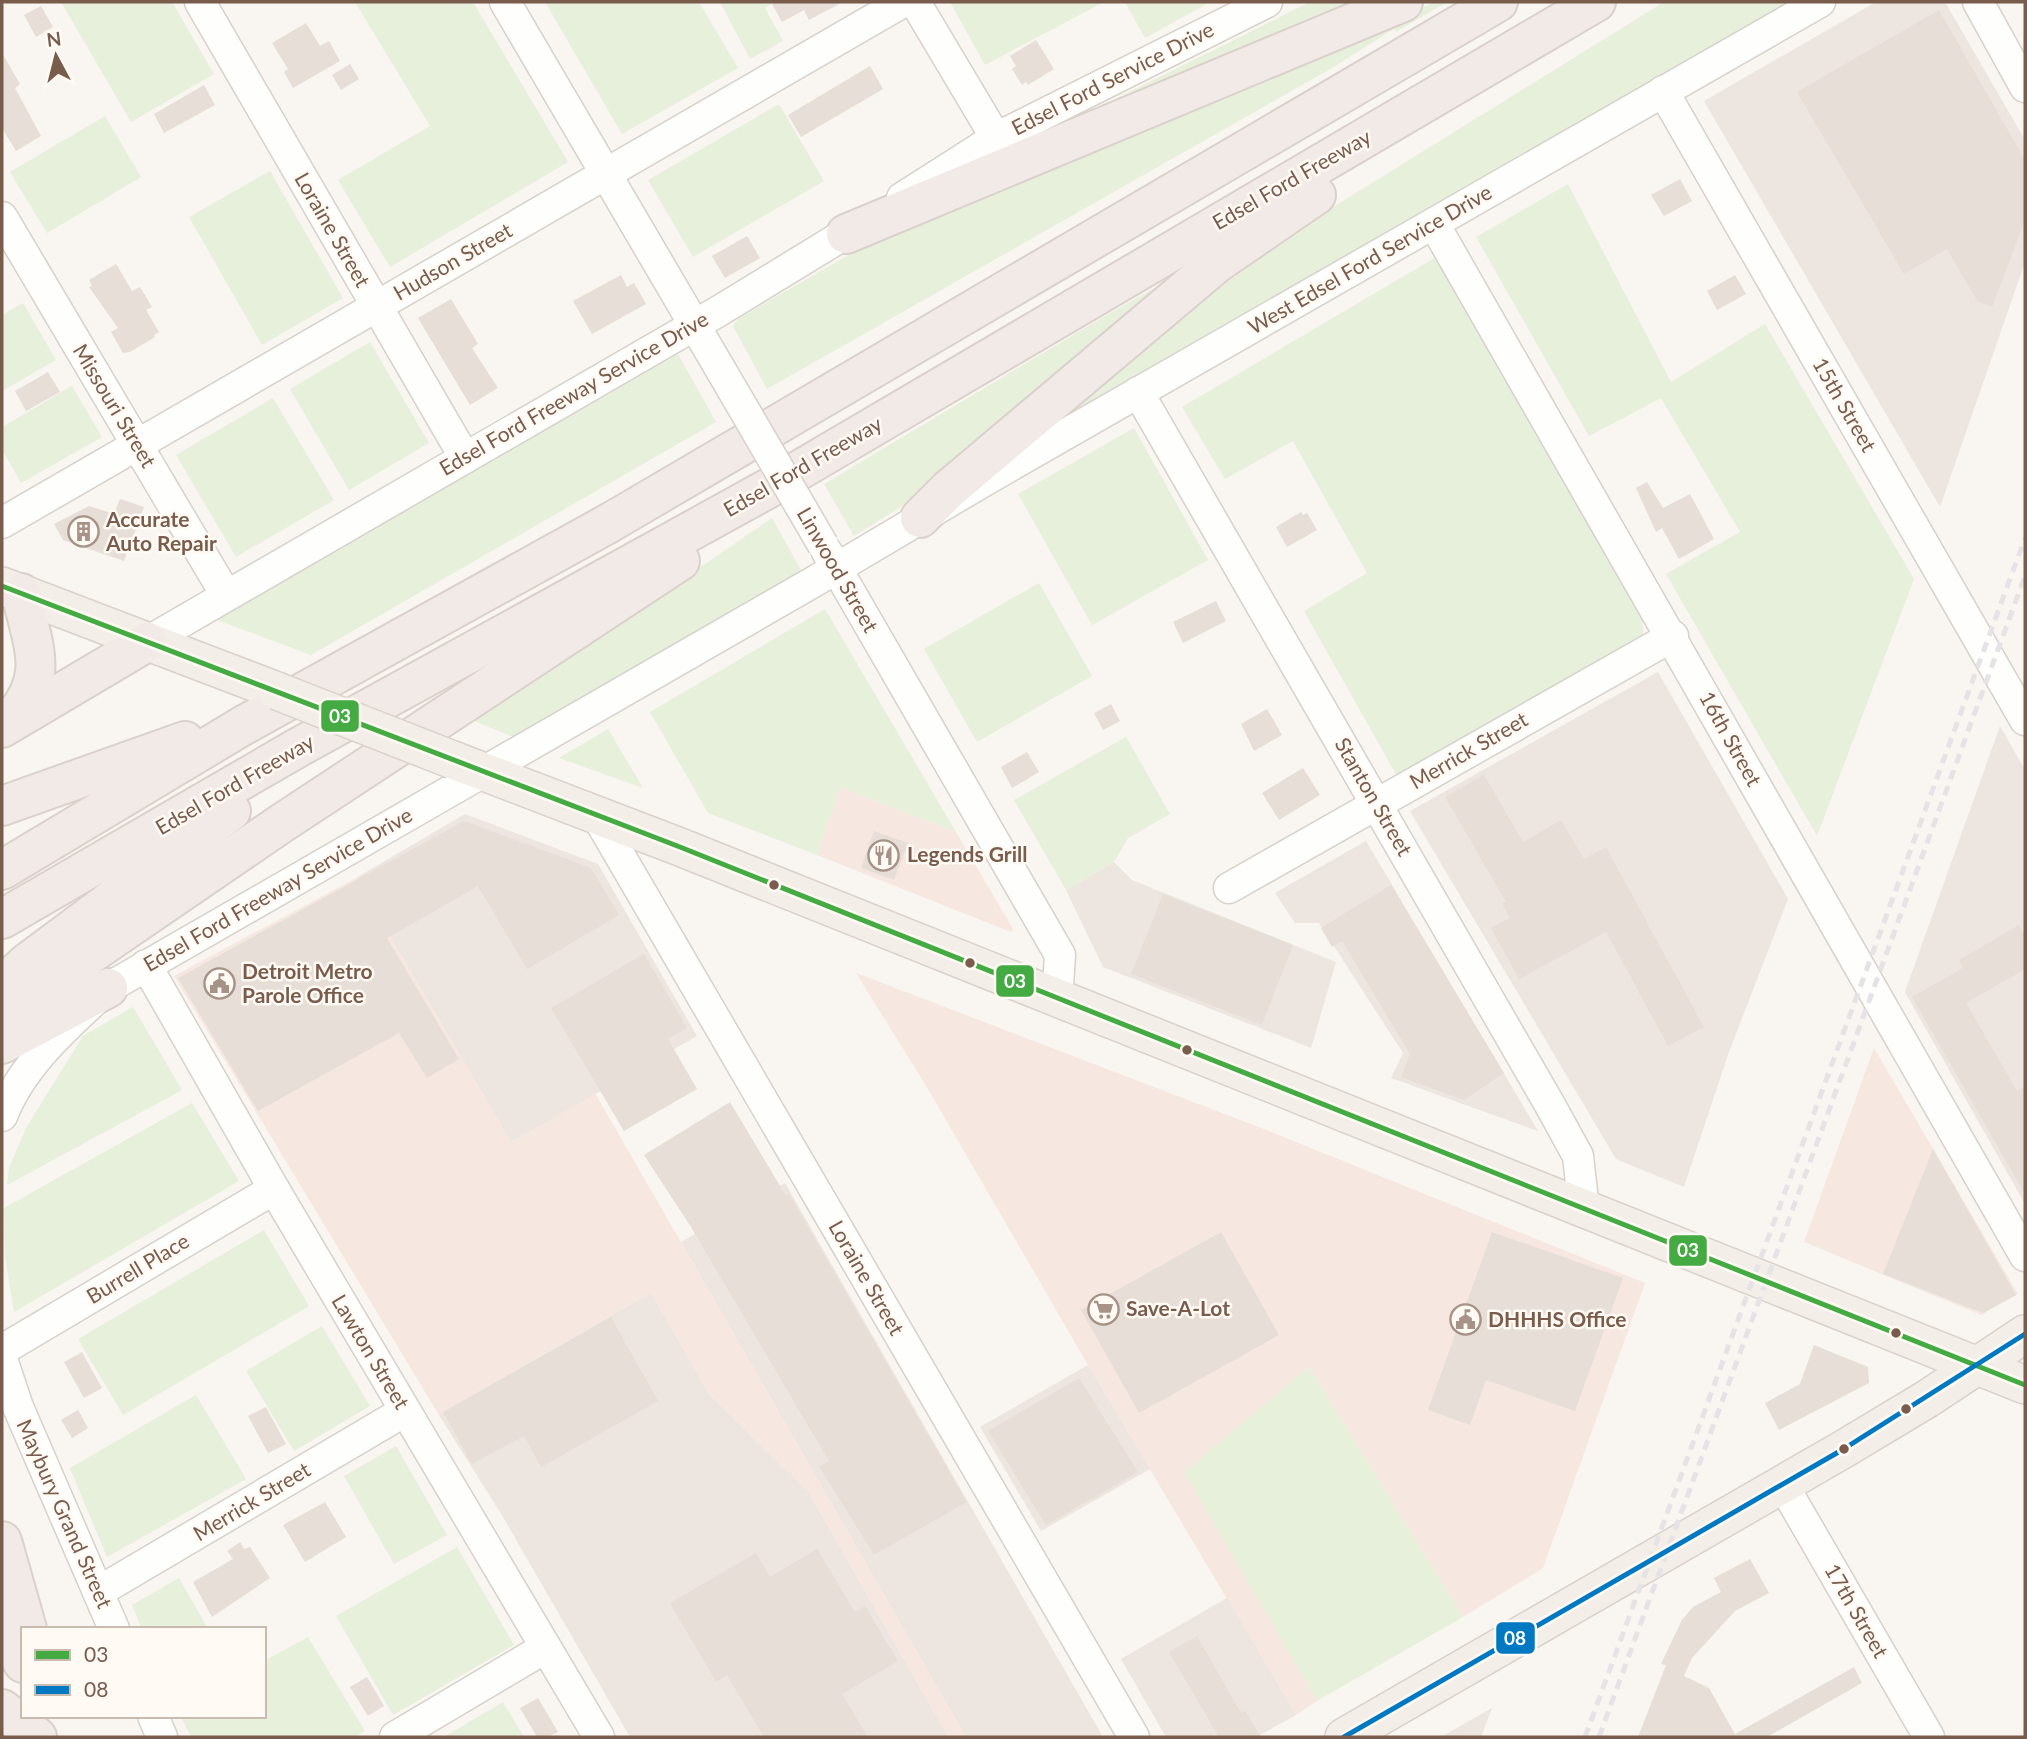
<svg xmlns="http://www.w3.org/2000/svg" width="2027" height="1739" font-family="Lato,sans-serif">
<rect width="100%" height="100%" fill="#f9f5f0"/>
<g fill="#f6e8e1">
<polygon points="840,787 956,832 1013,929 1011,932 817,855"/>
<polygon points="356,878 511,1142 595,1093 966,1737 948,1737 809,1493 709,1394 651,1293 439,1415 174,976"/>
<polygon points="856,973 1269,1131 1645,1283 1543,1568 1463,1617 1309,1367 1185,1472 1317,1701 1296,1715 1088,1365 925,1084"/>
<polygon points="1874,1048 2018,1294 1981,1315 1804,1242"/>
</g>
<g fill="#ede5e0">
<polygon points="1876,2 1945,2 2025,140 2025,262 1940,507 1704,101"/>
<polygon points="1658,672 1788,899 1729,1052 1684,1187 1616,1159 1410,811"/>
<polygon points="2000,726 2025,770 2025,1204 1905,992"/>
<polygon points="465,814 598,864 697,1036 511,1142 356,878"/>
<polygon points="1366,841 1538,1131 1391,1078 1403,1053 1319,923 1295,923 1275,893"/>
<polygon points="1114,862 1132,880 1336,962 1311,1048 1103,967 1066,890"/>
<polygon points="785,1183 1103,1737 966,1737 681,1242"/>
<polygon points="651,1293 709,1394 809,1493 948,1737 630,1737 503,1517 439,1415"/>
<polygon points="1088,1365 1150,1469 1041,1531 980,1427"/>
<polygon points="1227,1598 1296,1715 1256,1737 1166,1737 1121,1659"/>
<polygon points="1492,1708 1481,1737 1441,1737"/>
</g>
<g fill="#e7f0db">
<polygon points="61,2 172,2 214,74 131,122"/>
<polygon points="355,2 473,2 568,162 390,267 338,180 430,126"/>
<polygon points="545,2 699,2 738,68 622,134"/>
<polygon points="720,2 775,2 765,8 783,41 750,59"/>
<polygon points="950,2 1104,2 985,65"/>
<polygon points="1125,2 1210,2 1145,38"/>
<polygon points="1310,2 1385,2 1025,144"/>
<polygon points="1435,2 1447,2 1396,32 1394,29 1332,68 767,389 733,326 739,318 859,249"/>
<polygon points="1664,2 1794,2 1034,441 1133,353 1301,227"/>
<polygon points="779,104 824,181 693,257 648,180"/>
<polygon points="105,116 141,177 47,233 10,172"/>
<polygon points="270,171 343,298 262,345 189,217"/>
<polygon points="1568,184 1671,382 1765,324 1914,579 1817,836 1666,574 1740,532 1661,398 1589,436 1476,237"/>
<polygon points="1229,246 951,476 854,536 824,484 1110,313"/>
<polygon points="1438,256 1642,612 1643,634 1632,642 1397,776 1304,611 1367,573 1293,441 1225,479 1182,407"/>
<polygon points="23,303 56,360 2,391 2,315"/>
<polygon points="370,342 429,443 349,490 290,389"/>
<polygon points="678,354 716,422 311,655 215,619"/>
<polygon points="72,386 102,437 21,483 2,449 2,427"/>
<polygon points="273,398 334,500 236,557 176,455"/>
<polygon points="1134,428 1208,560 1092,625 1018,494"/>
<polygon points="772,518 802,572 516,738 467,718 664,592"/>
<polygon points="1039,583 1092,676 977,742 924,649"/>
<polygon points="825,609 956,832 840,787 817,855 708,813 650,712"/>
<polygon points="608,729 643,788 559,758"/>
<polygon points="1126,737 1170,814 1128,838 1114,862 1066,890 1014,800"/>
<polygon points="133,1007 182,1090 7,1185 9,1168 26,1128 83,1036"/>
<polygon points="192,1103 239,1181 14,1312 5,1257 4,1208"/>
<polygon points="264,1230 309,1306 123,1415 78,1339"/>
<polygon points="322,1326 370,1406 294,1451 246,1371"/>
<polygon points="1309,1367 1463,1617 1317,1701 1184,1472"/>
<polygon points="196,1395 246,1479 107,1557 70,1468"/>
<polygon points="396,1446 447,1535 394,1564 344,1476"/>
<polygon points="457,1547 514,1645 393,1715 336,1616"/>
<polygon points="179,1578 208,1629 142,1629 132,1605"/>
<polygon points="308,1637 365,1731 354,1737 191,1737 181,1716 264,1716 264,1661"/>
<polygon points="503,1702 524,1737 444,1737"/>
</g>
<g fill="#e6ded7">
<polygon points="771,2 843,2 809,20 804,10 782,22"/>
<polygon points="41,6 53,27 36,37 24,15"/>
<polygon points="1939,10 2025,160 2025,220 1992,307 1977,301 1947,249 1904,274 1797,92"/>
<polygon points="306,23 320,46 329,41 340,61 293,88 284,72 288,69 272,43"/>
<polygon points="1036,40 1054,69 1028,85 1026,82 1022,85 1012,69 1016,66 1010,56"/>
<polygon points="2,53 20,84 15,88 41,136 16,151 2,128"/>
<polygon points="350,64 359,79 341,90 332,75"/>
<polygon points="870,66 883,89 801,137 788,115"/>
<polygon points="204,85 215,105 164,133 154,114"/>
<polygon points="1680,179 1692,201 1664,216 1651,195"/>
<polygon points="747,236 760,258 725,278 712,256"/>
<polygon points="116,264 132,291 140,287 152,307 146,310 159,332 154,335 155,337 130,352 123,353 111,332 118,328 89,287 92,286 89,280"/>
<polygon points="621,275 627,287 634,283 646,304 592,334 573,301"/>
<polygon points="1735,275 1746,294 1717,310 1707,291"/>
<polygon points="451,299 478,344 472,348 498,388 470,405 418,318"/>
<polygon points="48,372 60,392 26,411 15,391"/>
<polygon points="1647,482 1663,508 1690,494 1714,539 1679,559 1662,528 1656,532 1636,488"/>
<polygon points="120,499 144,507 124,561 63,540 54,524 89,506 114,514"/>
<polygon points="1301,512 1303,515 1307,513 1317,530 1287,547 1276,527"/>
<polygon points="1216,601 1226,621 1183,643 1173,622"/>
<polygon points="1111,704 1120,721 1103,730 1094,713"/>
<polygon points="1267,709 1282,735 1254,751 1241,724"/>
<polygon points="1027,752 1039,772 1012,788 1001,767"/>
<polygon points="1303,768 1320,795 1279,820 1262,793"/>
<polygon points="1484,775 1523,842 1561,820 1584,859 1606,847 1704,1027 1668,1046 1606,932 1519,979 1491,928 1510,918 1502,904 1506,902 1445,797"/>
<polygon points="464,821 591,868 619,915 527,969 478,886 387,938 459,1059 427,1078 399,1033 258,1111 178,978"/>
<polygon points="874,831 908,843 894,880 861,868"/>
<polygon points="1391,885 1504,1073 1464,1100 1401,1077 1410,1054 1342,941 1332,947 1321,928"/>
<polygon points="1163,894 1293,945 1262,1025 1131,974"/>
<polygon points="2019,925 2025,936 2025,969 1966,1003 2017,1091 2025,1087 2025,1194 1912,997 1963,968 1959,960"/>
<polygon points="644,954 687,1028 668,1039 697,1089 624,1131 551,1008"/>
<polygon points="730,1102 786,1196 789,1194 967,1502 874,1555 819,1466 829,1461 691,1227 644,1155"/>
<polygon points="1933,1149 2016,1295 1983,1313 1883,1274"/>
<polygon points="1221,1232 1279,1335 1139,1413 1081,1310"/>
<polygon points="1492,1232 1623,1278 1575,1411 1486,1380 1470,1425 1428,1410"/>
<polygon points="611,1317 658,1401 541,1467 524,1436 472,1464 443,1412"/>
<polygon points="1814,1345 1868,1367 1869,1383 1779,1430 1765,1403 1800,1384"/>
<polygon points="82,1352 102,1388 84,1398 64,1362"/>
<polygon points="1079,1378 1138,1472 1046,1525 988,1431"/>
<polygon points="266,1407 286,1444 268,1453 248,1416"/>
<polygon points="78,1410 88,1428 72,1438 61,1420"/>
<polygon points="325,1502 346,1537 305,1562 283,1525"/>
<polygon points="240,1542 244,1549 250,1547 270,1578 212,1617 193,1582 233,1559 227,1551"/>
<polygon points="817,1549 855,1612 865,1606 898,1661 842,1694 868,1737 764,1737 727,1675 716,1682 670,1603 756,1553 770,1577"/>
<polygon points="1750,1559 1769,1593 1735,1611 1692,1658 1684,1676 1709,1688 1735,1734 1854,1667 1862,1683 1767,1737 1638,1737 1666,1665 1661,1664 1682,1620 1693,1607 1721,1592 1714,1578"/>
<polygon points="1197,1636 1241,1713 1245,1711 1261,1737 1219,1737 1169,1652"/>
<polygon points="367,1677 384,1706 368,1716 350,1687"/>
<polygon points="538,1698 558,1732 548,1737 537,1737 520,1708"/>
</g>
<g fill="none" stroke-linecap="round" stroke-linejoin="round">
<defs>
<g id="minor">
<polyline points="200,2 465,458"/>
<polyline points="505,2 732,389"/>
<polyline points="915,2 996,138"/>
<polyline points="1978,2 2025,87"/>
<polyline points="1663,91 2025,720"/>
<polyline points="902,198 996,138 1267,2"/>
<polyline points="2,217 226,595"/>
<polyline points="1434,224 2025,1256"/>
<polyline points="1138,392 1550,1105 1578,1156 1584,1210"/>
<polyline points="2,523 903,2"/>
<polyline points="827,552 1060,955 1057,1000"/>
<polyline points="147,642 719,311 863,223"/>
<polyline points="598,818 1134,1737"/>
<polyline points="1229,888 1673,636"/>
<polyline points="146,965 274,1189 599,1737"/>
<path d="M2 1116C22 1064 68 1025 108 988L815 581 989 478 1820 2"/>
<polyline points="2,1350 274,1189"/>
<polyline points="2,1359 18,1407 114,1629"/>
<polyline points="1783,1485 1929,1737"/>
<polyline points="98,1592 405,1411"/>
<polyline points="153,1716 162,1737"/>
<polyline points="395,1737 545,1648"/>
</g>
<g id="major">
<polyline points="2,586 277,691"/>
<polyline points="453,760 680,847 2025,1385"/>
<polyline points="1344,1737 1842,1450 1927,1399 2025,1334"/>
</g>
<g id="highway">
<polyline points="846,234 1403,2"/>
<polyline points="920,518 949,489 1217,263 1316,195"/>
<path d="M10 721C51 676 33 647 21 593"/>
<polyline points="2,728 147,642"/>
<polyline points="2,806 185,741"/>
<polyline points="2,870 244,725 611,522 1498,2"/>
<polyline points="2,919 299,747 769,488 1596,2"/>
<polyline points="2,986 28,962 231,811"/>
<polyline points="2,1010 38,990 282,823 680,561"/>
<polyline points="2,1044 108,988"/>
<polyline points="2,1541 27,1629"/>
<polyline points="2,1624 23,1663"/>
<polyline points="2,1709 37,1737"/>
</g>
</defs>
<use href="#minor" stroke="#d7d1cb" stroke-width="33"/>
<use href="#major" stroke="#dad1cc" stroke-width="40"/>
<use href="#highway" stroke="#dad1cc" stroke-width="42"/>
<use href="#minor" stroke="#fefefd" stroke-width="30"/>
<use href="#major" stroke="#f3eee8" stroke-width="37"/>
<use href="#highway" stroke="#f2eae7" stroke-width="38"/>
<g stroke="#e6e3e7" stroke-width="5" stroke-dasharray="10 7" stroke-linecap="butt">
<polyline points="1585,1737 2025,538"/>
<polyline points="1599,1737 2025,576"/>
</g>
<defs>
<polyline id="minor-bridge" points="732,389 823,545"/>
<polyline id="major-bridge" points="277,691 453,760"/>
</defs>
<use href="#minor-bridge" stroke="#d7d1cb" stroke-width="33" stroke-linecap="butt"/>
<use href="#major-bridge" stroke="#dad1cc" stroke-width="40" stroke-linecap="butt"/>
<use href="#minor-bridge" stroke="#fefefd" stroke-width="30"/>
<use href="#major-bridge" stroke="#f3eee8" stroke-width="37"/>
<defs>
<polyline id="bus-1" points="2,586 680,847 2025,1385"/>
<polyline id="bus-2" points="1344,1737 1842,1450 2025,1334"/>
</defs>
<use href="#bus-1" stroke="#fffaf3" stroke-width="10"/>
<use href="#bus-2" stroke="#fffaf3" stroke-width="10"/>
<use href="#bus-1" stroke="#44aa42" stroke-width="5"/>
<use href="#bus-2" stroke="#0079c2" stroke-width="5"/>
</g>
<defs>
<symbol id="building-ring" viewBox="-11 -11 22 22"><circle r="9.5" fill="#fffaf3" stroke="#a69286" stroke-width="1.5"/><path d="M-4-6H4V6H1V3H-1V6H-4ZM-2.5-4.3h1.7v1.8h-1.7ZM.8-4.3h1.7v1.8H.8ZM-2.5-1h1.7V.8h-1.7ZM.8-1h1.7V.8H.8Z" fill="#a69286"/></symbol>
<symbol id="restaurant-ring" viewBox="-11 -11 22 22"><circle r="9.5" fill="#fffaf3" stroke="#a69286" stroke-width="1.5"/><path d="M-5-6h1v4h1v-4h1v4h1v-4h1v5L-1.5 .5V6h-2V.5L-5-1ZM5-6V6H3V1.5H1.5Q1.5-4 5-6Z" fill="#a69286"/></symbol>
<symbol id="civic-ring" viewBox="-11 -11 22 22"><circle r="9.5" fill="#fffaf3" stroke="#a69286" stroke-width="1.5"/><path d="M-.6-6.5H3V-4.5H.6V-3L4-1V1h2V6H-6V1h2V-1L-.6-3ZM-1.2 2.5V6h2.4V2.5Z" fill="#a69286"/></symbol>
<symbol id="supermarket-ring" viewBox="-11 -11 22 22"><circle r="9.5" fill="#fffaf3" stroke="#a69286" stroke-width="1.5"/><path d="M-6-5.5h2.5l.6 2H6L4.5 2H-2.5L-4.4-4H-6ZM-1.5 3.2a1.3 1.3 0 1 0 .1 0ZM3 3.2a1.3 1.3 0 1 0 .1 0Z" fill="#a69286"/></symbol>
</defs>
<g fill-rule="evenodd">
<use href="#building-ring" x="66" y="514" width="35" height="35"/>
<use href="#restaurant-ring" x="866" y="838" width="35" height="35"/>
<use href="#civic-ring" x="202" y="966" width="35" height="35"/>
<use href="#supermarket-ring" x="1086" y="1292" width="35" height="35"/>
<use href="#civic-ring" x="1448" y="1302" width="35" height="35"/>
</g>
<g fill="#7a5c4d" stroke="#fffaf3" stroke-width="2.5">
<circle cx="774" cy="885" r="6"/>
<circle cx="970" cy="963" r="6"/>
<circle cx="1187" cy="1050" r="6"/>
<circle cx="1896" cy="1333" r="6"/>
<circle cx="1906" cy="1409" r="6"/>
<circle cx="1844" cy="1449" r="6"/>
</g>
<g text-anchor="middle" stroke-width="5" stroke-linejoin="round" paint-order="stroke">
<g font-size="21" fill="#7a5c4d" stroke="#fffaf3">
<text transform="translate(1113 79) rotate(-27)" y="7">Edsel Ford Service Drive</text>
<text transform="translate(1292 180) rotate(-30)" y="7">Edsel Ford Freeway</text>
<text transform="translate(332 230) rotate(60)" y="7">Loraine Street</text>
<text transform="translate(1370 260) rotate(-30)" y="7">West Edsel Ford Service Drive</text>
<text transform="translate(453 262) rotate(-30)" y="7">Hudson Street</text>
<text transform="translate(574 394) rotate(-30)" y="7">Edsel Ford Freeway Service Drive</text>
<text transform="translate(1844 405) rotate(60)" y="7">15th Street</text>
<text transform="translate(114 406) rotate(59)" y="7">Missouri Street</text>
<text transform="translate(803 467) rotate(-30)" y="7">Edsel Ford Freeway</text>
<text transform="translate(837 570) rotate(60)" y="7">Linwood Street</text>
<text transform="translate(1730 739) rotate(61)" y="7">16th Street</text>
<text transform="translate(1469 751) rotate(-30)" y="7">Merrick Street</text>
<text transform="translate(235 785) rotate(-30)" y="7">Edsel Ford Freeway</text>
<text transform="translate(1373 797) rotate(60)" y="7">Stanton Street</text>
<text transform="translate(278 890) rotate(-30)" y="7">Edsel Ford Freeway Service Drive</text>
<text transform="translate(138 1269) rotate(-31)" y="7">Burrell Place</text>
<text transform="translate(866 1278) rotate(60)" y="7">Loraine Street</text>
<text transform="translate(370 1352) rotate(59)" y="7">Lawton Street</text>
<text transform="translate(252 1502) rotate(-31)" y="7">Merrick Street</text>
<text transform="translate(64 1514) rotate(66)" y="7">Maybury Grand Street</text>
<text transform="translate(1856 1611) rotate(60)" y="7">17th Street</text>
</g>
<g font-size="21" font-weight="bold" fill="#7a5c4d" stroke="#fffaf3" text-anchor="start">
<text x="106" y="527">Accurate<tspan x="106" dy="24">Auto Repair</tspan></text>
<text x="907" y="862">Legends Grill</text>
<text x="242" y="979">Detroit Metro<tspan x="242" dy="24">Parole Office</tspan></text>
<text x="1126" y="1316">Save-A-Lot</text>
<text x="1488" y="1327">DHHHS Office</text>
</g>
</g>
<g stroke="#fffaf3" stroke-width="2.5">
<rect x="320" y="699" width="40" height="34" rx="7" fill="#44aa42"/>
<rect x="995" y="964" width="40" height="34" rx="7" fill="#44aa42"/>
<rect x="1668" y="1234" width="40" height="33" rx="7" fill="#44aa42"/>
<rect x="1495" y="1621" width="41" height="34" rx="7" fill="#0079c2"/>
</g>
<g font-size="19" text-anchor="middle" font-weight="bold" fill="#fff">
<text x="340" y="723">03</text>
<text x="1015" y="988">03</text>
<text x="1688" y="1257">03</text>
<text x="1515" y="1645">08</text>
</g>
<rect width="2027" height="1739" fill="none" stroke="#7a5c4d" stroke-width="7"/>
<rect x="21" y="1627" width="245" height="91" fill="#fffaf3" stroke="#cabbb1" stroke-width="2"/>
<rect x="35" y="1650" width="35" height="10" fill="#44aa42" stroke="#cabbb1" stroke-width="2"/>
<text x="84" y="1662" font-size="21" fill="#7a5c4d">03</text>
<rect x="35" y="1685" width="35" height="10" fill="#0079c2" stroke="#cabbb1" stroke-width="2"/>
<text x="84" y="1697" font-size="21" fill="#7a5c4d">08</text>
<g transform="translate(56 56) rotate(353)" stroke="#fffaf3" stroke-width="5" paint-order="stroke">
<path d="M0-5L12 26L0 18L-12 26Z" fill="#7a5c4d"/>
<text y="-10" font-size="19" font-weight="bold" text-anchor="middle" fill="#7a5c4d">N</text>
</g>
</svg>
